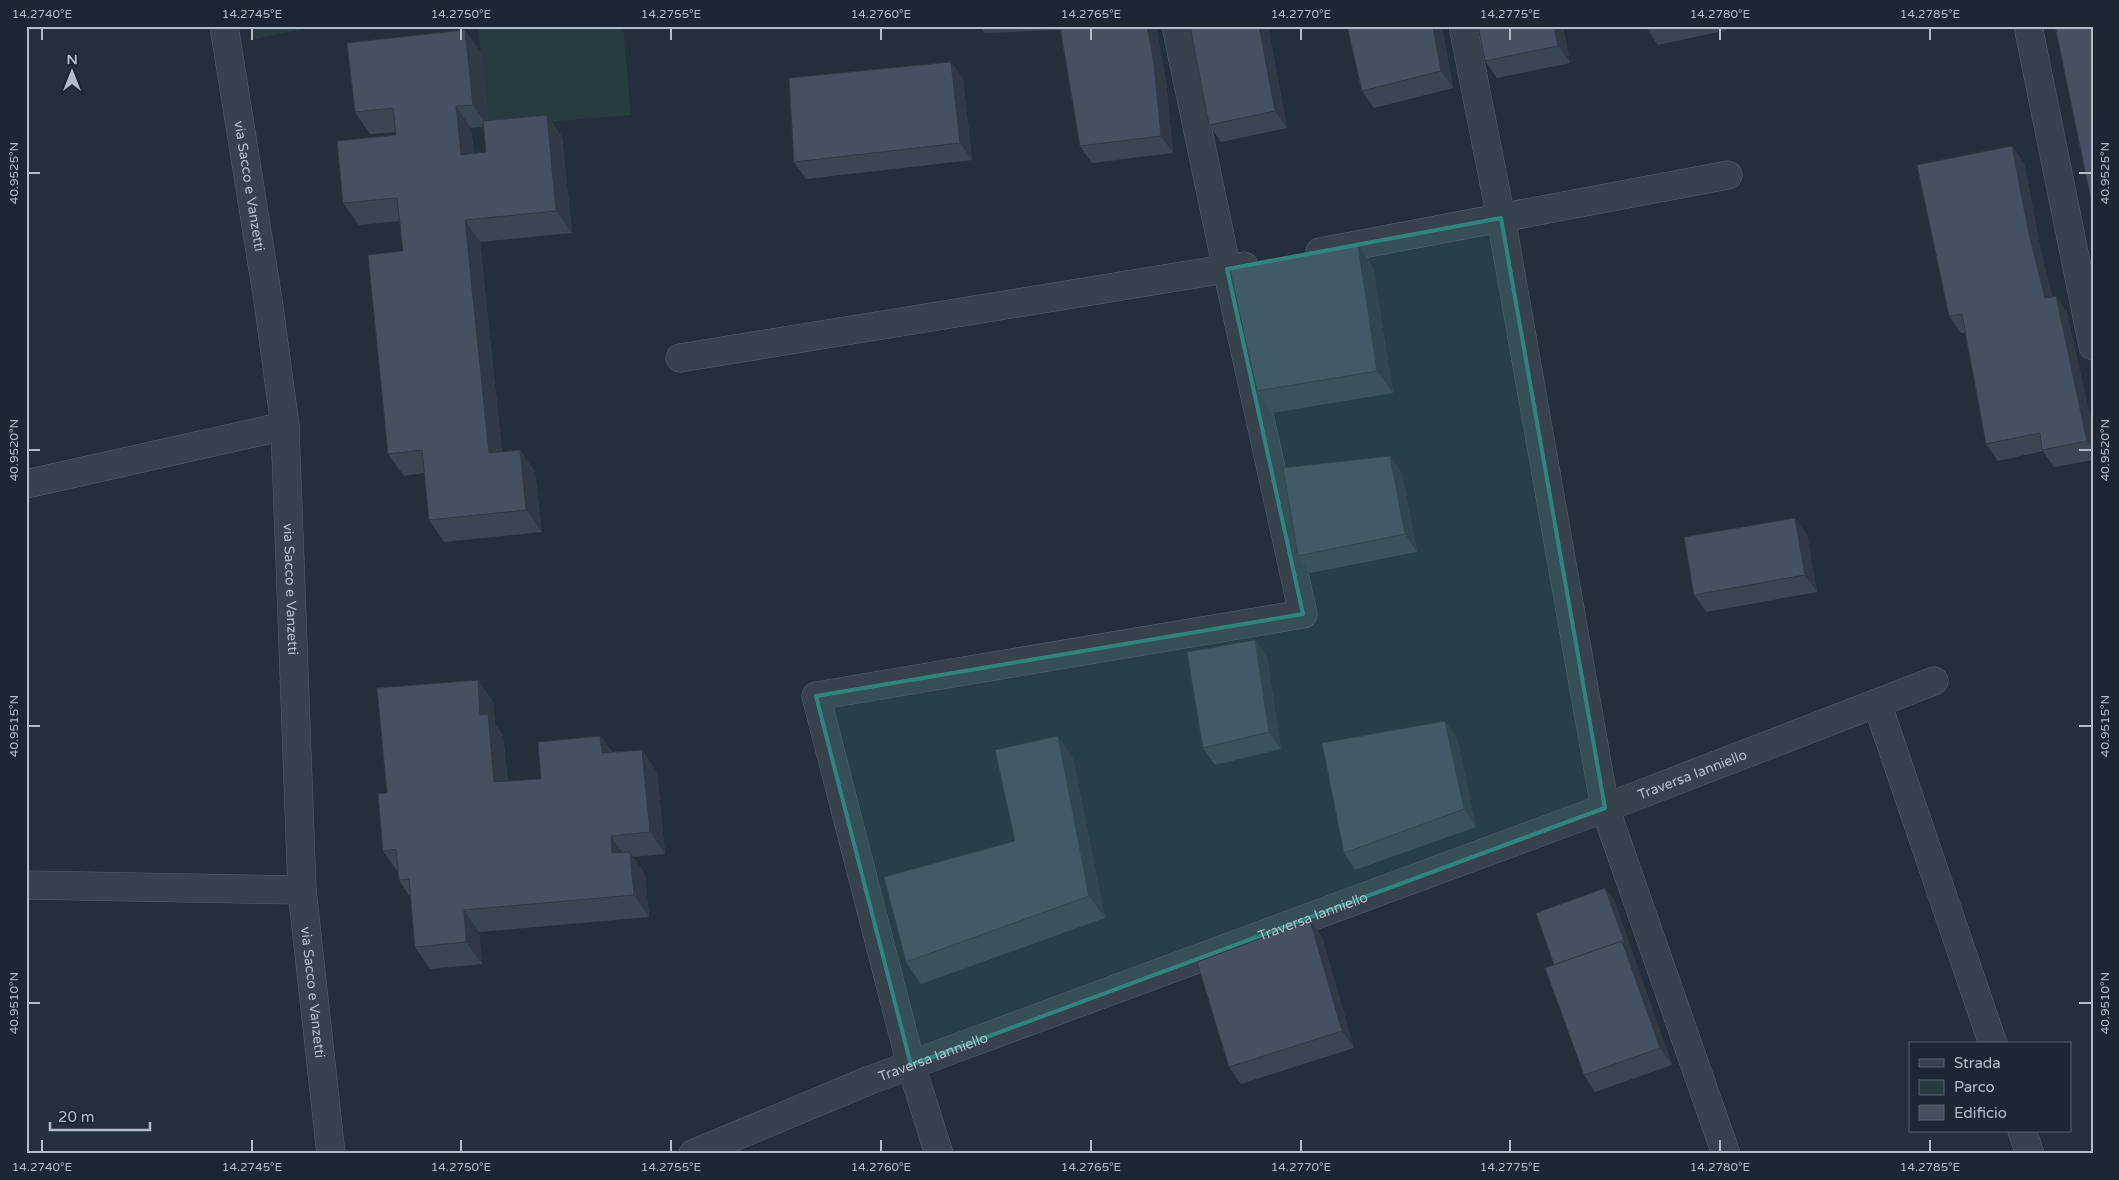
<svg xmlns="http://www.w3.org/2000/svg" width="2119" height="1180" font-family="'Varela Round',sans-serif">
<rect width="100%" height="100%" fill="#242f3e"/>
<g fill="#263c3f">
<polygon points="252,26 318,26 254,39"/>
<polygon points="478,26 623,26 631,115 488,127"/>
</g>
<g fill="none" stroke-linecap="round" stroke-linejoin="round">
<defs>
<g id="street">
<path id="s1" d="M224 26 268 300 285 426 302 890 331 1154"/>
<polyline points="1463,26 1501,218 1605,808 1726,1154"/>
<polyline points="2028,26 2093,346"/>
<polyline points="1320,252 1728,175"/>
<polyline points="680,358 1244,266"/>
<polyline points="26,484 285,426"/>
<polyline points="1877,703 1993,1044"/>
<polyline points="26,885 302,890"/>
<polyline points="2022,1131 2030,1154"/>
<path id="s2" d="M693 1154 870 1080 1605 808 1934 681"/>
<polyline points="939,1154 911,1065 816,696 1303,614 1225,260 1176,26"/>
</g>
</defs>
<use href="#street" stroke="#565f6c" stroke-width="29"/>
<use href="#street" stroke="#38414e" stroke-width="28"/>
</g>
<g fill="#3b4654" fill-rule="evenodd">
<polygon points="980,26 1156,26 1166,81 1173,153 1092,163 1080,146 1060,30 985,33"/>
<polygon points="1190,26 1268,26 1287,128 1221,142 1209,125"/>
<polygon points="1314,26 1442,26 1453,88 1374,108 1362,91 1347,27 1315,27"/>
<polygon points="1563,26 1570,63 1497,78 1485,61"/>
<polygon points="1645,26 1726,26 1727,30 1658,45"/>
<path d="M481 52 488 121 547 115 562 137 572 233 480 242 502 452 520 450 535 472 542 532 444 542 429 520 424 473 404 476 388 454 403 251 400 221 359 225 343 203 396 135V132L370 134 355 112ZM484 127 486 152 474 154 471 128Z"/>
<polygon points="951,62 963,79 972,160 806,179 794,162"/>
<polygon points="2012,146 2024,163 2041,251 2052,297 2056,296 2067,314 2093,429 2093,460 2054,467 2043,451 1998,461 1986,444 1965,333 1961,333 1949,316"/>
<polygon points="1373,267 1393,393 1272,413 1257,391"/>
<polygon points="1390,456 1402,473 1417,552 1310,573 1298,556"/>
<polygon points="1807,535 1817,592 1706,612 1694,595"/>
<polygon points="1255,640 1267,657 1281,749 1215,765 1203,748"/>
<polygon points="493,701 495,724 503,736 508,781 541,779 600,736 612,752 657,772 665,854 633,857 645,874 649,917 479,932 482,964 430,969 415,947 410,897 399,880 398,872 383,851 387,793"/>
<polygon points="1457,738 1476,827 1355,870 1344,853"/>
<polygon points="1073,758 1105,918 921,984 906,962 1015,841"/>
<polygon points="1605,888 1614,900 1672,1065 1595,1092 1584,1075 1554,965"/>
<polygon points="1310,920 1322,937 1354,1048 1241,1084 1229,1067"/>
</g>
<g fill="#303945">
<polygon points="1147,26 1156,26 1166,81 1173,153 1161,136"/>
<polygon points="1259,26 1268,26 1287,128 1275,111"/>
<polygon points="1433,26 1442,26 1453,88 1441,71"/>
<polygon points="1554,26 1563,26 1570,63 1558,46"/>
<polygon points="465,30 481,52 488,126 473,105"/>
<polygon points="951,62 963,79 972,160 960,143"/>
<polygon points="456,106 471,128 476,177 461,155"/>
<polygon points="547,115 562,137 572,233 556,211"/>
<polygon points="2012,146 2024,163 2041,251 2057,315 2045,298 2029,234"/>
<polygon points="465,220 480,242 504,475 489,453"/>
<polygon points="1358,245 1373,267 1393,393 1377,371"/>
<polygon points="2056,296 2067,314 2093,429 2093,449 2087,441"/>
<polygon points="520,450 535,472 542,532 526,510"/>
<polygon points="1390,456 1402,473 1417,552 1405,534"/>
<polygon points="1795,518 1807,535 1817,592 1805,575"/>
<polygon points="1255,640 1267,657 1281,749 1269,732"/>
<polygon points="478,680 493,701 495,724 503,736 510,804 494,782 480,715"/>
<polygon points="1445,721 1457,738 1476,827 1464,809"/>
<polygon points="600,736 615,758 602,753"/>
<polygon points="1058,736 1073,758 1105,918 1089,896"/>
<polygon points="642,750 657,772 665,854 650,832"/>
<polygon points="611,836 626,858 612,853"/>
<polygon points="630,852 645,874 649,917 634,895"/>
<polygon points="1605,888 1614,900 1672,1065 1660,1048 1622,941"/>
<polygon points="464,910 479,932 482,964 466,942"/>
<polygon points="1310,920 1322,937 1354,1048 1342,1031"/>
</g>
<g fill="#455162" stroke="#303945">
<polygon points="1060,26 1147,26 1154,64 1161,136 1080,146"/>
<polygon points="1190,26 1259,26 1275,111 1209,125"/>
<polygon points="1347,26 1433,26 1441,71 1362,91"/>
<polygon points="1478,26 1554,26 1558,46 1485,61"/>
<polygon points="2055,26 2093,26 2093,209"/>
<polygon points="465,30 473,105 456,106 461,155 486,152 483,121 547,115 556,211 465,220 489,453 520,450 526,510 429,520 422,450 388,454 368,255 403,251 397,198 343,203 337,141 396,135 393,108 355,112 347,43"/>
<polygon points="951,62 960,143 794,162 789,78"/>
<polygon points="2012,146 2029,234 2045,298 2056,296 2087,441 2042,450 2040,433 1986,444 1962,314 1949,316 1917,165"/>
<polygon points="1358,245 1377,371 1257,391 1229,266"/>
<polygon points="1390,456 1405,534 1298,556 1283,468"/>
<polygon points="1795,518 1805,575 1694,595 1684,537"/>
<polygon points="1255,640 1269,732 1203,748 1187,652"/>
<polygon points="478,680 480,715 488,714 494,782 541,779 538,742 600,736 602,753 642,750 650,832 611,836 612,853 630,852 634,895 464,910 466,942 415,947 409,879 399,880 396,849 383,851 378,794 387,793 377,688"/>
<polygon points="1445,721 1464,809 1344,853 1322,743"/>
<polygon points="1058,736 1089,896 906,962 884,877 1015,841 995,750"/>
<polygon points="1605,888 1626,946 1622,941 1554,965 1536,913"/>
<polygon points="1310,920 1342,1031 1229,1067 1197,962"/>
<polygon points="1622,941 1660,1048 1584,1075 1545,968"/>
</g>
<path fill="#308480" fill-opacity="0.2" stroke="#308480" stroke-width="4" stroke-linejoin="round" d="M1501 218 1605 808 911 1065 816 696 1303 614 1227 269Z"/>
<path fill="none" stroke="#b4bcc9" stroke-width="2" d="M42 28V40M252 28V40M461 28V40M671 28V40M881 28V40M1091 28V40M1301 28V40M1510 28V40M1720 28V40M1930 28V40M28 173H40M2079 173H2092M28 450H40M2079 450H2092M28 726H40M2079 726H2092M28 1003H40M2079 1003H2092M42 1140V1152M252 1140V1152M461 1140V1152M671 1140V1152M881 1140V1152M1091 1140V1152M1301 1140V1152M1510 1140V1152M1720 1140V1152M1930 1140V1152"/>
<g text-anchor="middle" stroke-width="5" stroke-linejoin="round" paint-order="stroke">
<g font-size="14" fill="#b4bcc9" stroke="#1d2633">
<text dy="5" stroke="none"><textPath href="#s1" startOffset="162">via Sacco e Vanzetti</textPath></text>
<text dy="5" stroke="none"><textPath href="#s1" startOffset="568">via Sacco e Vanzetti</textPath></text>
<text dy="5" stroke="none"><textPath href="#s2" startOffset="1069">Traversa Ianniello</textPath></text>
<text dy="5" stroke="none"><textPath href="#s2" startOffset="664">Traversa Ianniello</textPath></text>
<text dy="5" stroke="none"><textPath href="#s1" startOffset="972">via Sacco e Vanzetti</textPath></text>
<text dy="5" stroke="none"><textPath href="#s2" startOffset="259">Traversa Ianniello</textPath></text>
</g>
</g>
<rect width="2119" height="1180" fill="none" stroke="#1d2633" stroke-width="55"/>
<rect x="1909" y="1042" width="162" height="90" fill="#1d2633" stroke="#59626f"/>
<rect x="1919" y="1059" width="25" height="8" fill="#38414e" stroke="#59626f"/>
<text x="1954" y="1068" font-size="15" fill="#b4bcc9">Strada</text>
<rect x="1919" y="1080" width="25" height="15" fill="#263c3f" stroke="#59626f"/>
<text x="1954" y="1092" font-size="15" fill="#b4bcc9">Parco</text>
<rect x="1919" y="1105" width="25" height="15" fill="#455162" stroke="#59626f"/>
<text x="1954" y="1118" font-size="15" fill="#b4bcc9">Edificio</text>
<g transform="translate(72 72)" stroke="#1d2633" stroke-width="4" paint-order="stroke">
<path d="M0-4L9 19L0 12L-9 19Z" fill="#b4bcc9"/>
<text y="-8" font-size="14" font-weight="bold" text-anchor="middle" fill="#b4bcc9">N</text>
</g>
<path d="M50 1122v8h100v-8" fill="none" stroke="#b4bcc9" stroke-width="2.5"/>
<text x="58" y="1122" font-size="15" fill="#b4bcc9" stroke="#1d2633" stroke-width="4" paint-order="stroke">20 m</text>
<rect x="28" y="28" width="2064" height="1124" fill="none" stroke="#b4bcc9" stroke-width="2"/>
<g font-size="12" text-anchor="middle" fill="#b4bcc9">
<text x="42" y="18">14.2740°E</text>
<text x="252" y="18">14.2745°E</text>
<text x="461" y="18">14.2750°E</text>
<text x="671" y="18">14.2755°E</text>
<text x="881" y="18">14.2760°E</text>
<text x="1091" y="18">14.2765°E</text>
<text x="1301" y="18">14.2770°E</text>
<text x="1510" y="18">14.2775°E</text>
<text x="1720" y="18">14.2780°E</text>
<text x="1930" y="18">14.2785°E</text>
<text transform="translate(14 173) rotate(-90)" y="4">40.9525°N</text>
<text transform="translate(2105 173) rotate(-90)" y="4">40.9525°N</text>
<text transform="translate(14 450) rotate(-90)" y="4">40.9520°N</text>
<text transform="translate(2105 450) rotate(-90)" y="4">40.9520°N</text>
<text transform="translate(14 726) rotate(-90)" y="4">40.9515°N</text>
<text transform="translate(2105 726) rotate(-90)" y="4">40.9515°N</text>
<text transform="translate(14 1003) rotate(-90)" y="4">40.9510°N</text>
<text transform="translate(2105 1003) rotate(-90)" y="4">40.9510°N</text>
<text x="42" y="1171">14.2740°E</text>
<text x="252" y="1171">14.2745°E</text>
<text x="461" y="1171">14.2750°E</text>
<text x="671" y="1171">14.2755°E</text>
<text x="881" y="1171">14.2760°E</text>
<text x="1091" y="1171">14.2765°E</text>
<text x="1301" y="1171">14.2770°E</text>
<text x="1510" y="1171">14.2775°E</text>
<text x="1720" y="1171">14.2780°E</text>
<text x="1930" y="1171">14.2785°E</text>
</g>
</svg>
